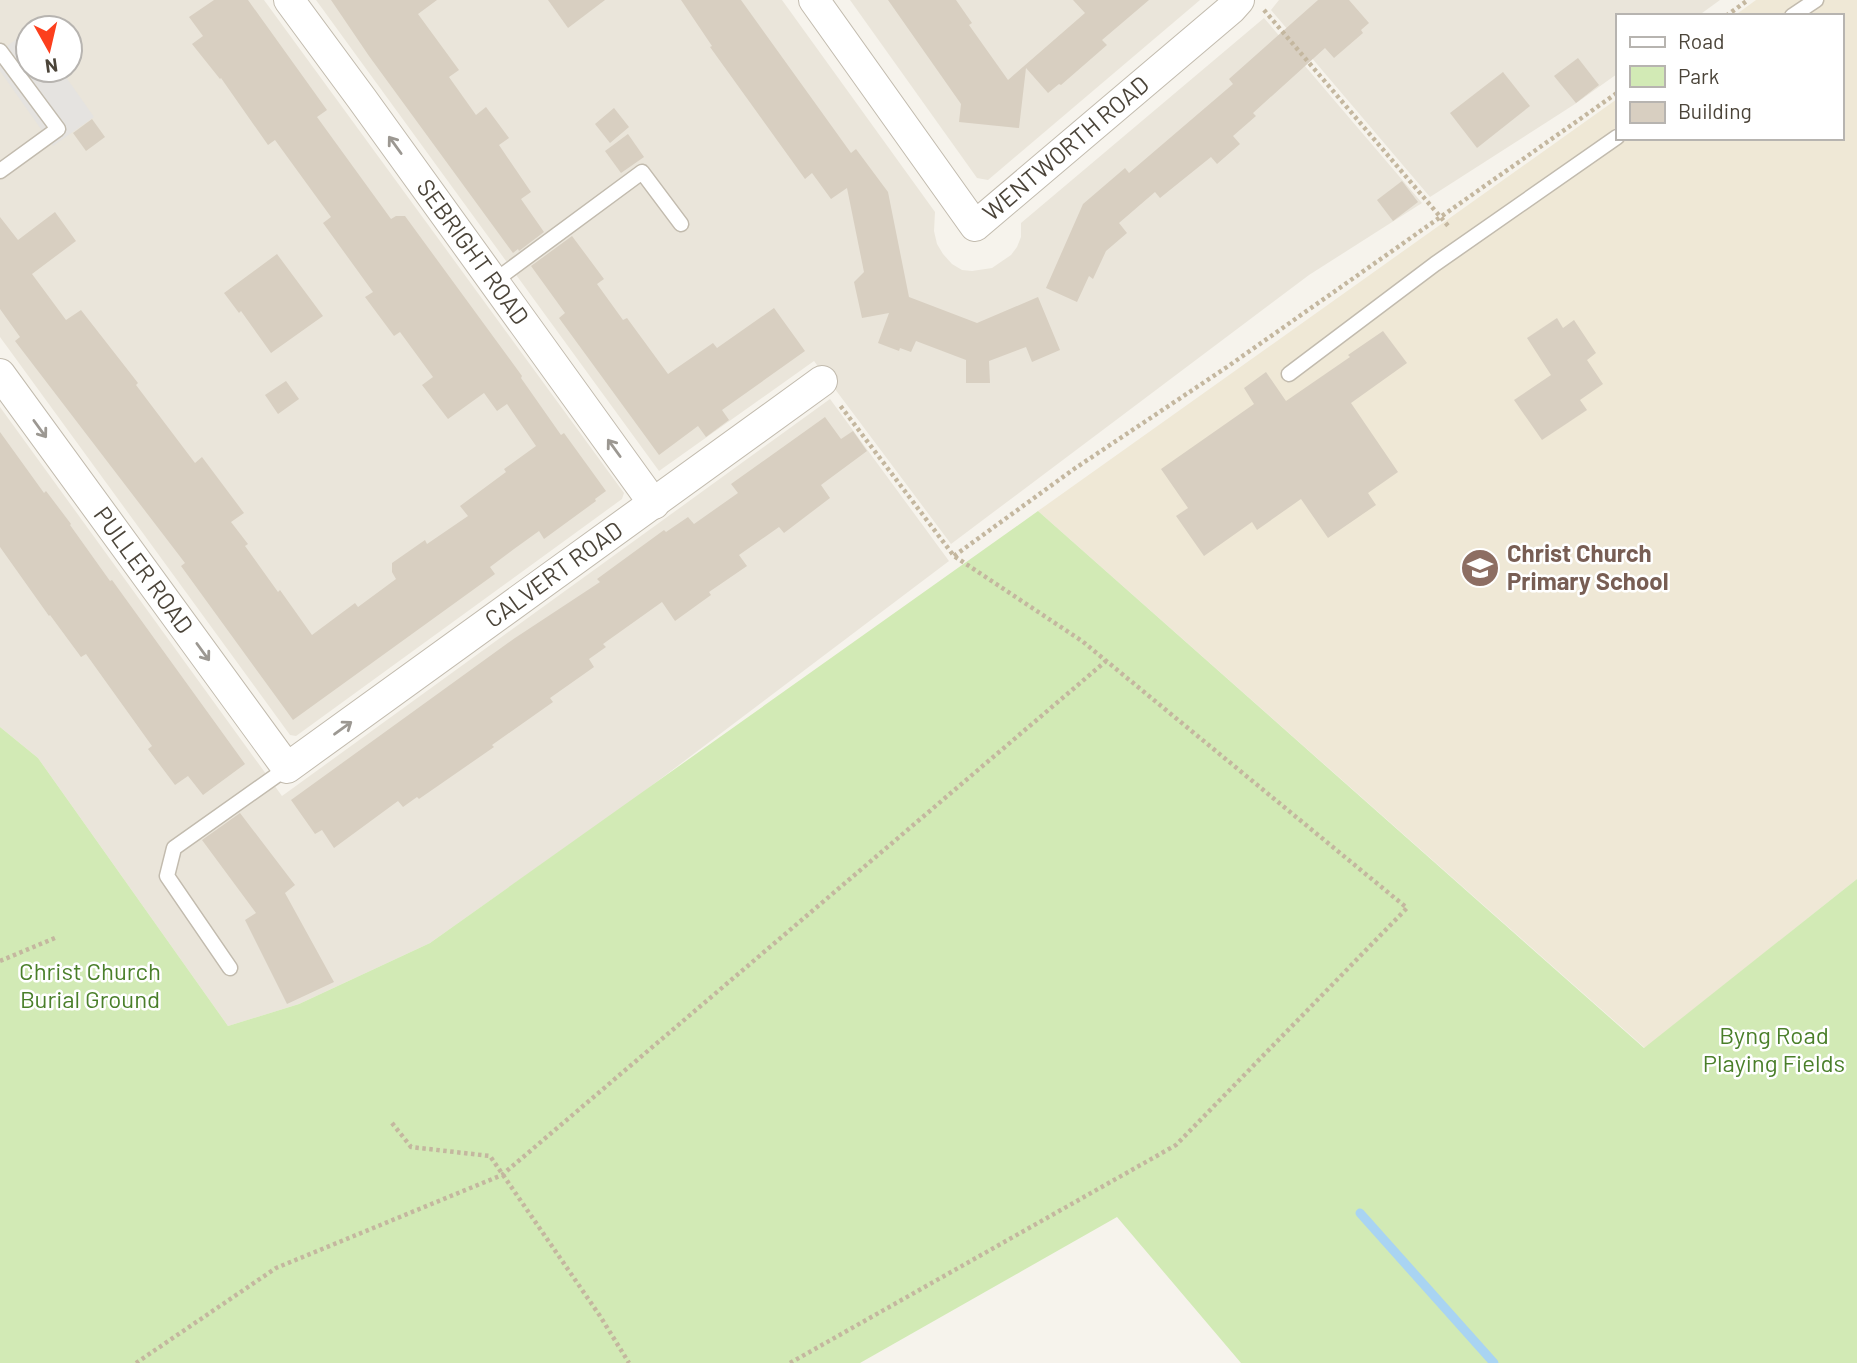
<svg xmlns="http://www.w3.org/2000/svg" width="1857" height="1363" font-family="Barlow,sans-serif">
<rect width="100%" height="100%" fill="#f6f3ec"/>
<g fill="#eae5da" fill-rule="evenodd">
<path d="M0 0H264L624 493 622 499 296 736 290 735 0 337ZM28 28H70V70H28Z"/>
<polygon points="316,0 782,0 935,212 934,231 937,244 943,254 952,264 962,270 972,271 992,268 1011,255 1017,247 1021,237 1021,223 1264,18 1422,203 1309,275 951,544 814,361 659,471"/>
<polygon points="850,0 1200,0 988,180 977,178"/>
<polygon points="1279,0 1720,0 1698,16 1617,16 1617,74 1575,104 1430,197 1271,10"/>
<polygon points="830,399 949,561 634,799 430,943 299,1004 228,1026 38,758 0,727 0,407 282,796"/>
</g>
<polygon fill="#efe8d6" points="1756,0 1857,0 1857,879 1645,1048 1038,511 1617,99 1617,138 1841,138 1841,16 1734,16"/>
<polygon fill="#d2eab5" points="1038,511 1644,1048 1857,879 1857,1363 1241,1363 1117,1217 860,1363 0,1363 0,727 38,758 228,1026 299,1004 430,943"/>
<polygon fill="#e5e3e0" points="28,31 28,70 61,70 94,117 53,146 0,71 0,51"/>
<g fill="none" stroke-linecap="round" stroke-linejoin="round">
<polyline stroke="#a9d4f2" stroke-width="9" points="1360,1213 1494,1363"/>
</g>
<g fill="#d8cfc1">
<polygon points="214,0 248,0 327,110 317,117 391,219 396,216 405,216 522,376 521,378 561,435 564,433 606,491 595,499 596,501 544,539 539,531 514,549 490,567 495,574 293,720 181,566 185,563 15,341 20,337 0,309 0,217 18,240 55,212 76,241 32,274 66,320 81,310 138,383 136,385 195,463 202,457 244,513 231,522 248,544 245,546 278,592 280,590 312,635 355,603 358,607 396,579 392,572 392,563 425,540 427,544 468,516 460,506 506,472 504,469 536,446 507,404 497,411 484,393 448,419 422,385 433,377 400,332 394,336 365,297 373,292 323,223 331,217 275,140 268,145 221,78 220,79 192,44 203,36 189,17"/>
<polygon points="331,0 437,0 418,14 459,70 449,77 476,115 486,107 509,138 499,145 531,192 521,199 544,232 519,251 518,249 513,253 369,56"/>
<polygon points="548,0 605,0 568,28"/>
<polygon points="681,0 741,0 851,153 856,149 888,192 909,297 977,323 1038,297 1060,350 1032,362 1026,347 989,361 990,383 966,383 966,360 916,341 911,352 900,348 899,351 878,343 889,313 862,318 854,282 864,272 847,188 831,199 812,173 805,179 710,47 712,46"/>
<polygon points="888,0 956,0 972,23 969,25 1008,80 1085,13 1073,0 1149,0 1102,40 1107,45 1061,85 1059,84 1048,93 1026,68 1019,128 959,122 961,104"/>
<polygon points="1318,0 1349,0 1369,23 1361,30 1363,33 1334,58 1325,48 1253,113 1256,116 1233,136 1240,144 1217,164 1211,157 1160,198 1155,192 1119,223 1127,233 1106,251 1093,279 1089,276 1077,302 1046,288 1083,204 1125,168 1129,173 1233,84 1229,79"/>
<polygon points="1578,58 1599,85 1576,103 1554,76"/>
<polygon points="1503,72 1530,106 1477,148 1450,113"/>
<polygon points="614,108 629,127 610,143 595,124"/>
<polygon points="92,119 105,137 86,151 73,133"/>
<polygon points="628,134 644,157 621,173 605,151"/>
<polygon points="1402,181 1418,202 1393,221 1377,200"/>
<polygon points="572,236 604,279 597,284 623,320 627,318 668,374 713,343 717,348 774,308 805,351 722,410 729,420 706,437 698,426 659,455 559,318 565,313 531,266"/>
<polygon points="277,254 323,316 271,353 241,311 239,313 224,293"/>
<polygon points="1557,318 1563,328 1574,320 1596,353 1587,360 1603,384 1580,400 1587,410 1542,440 1514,400 1551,375 1527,338"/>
<polygon points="1383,331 1407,363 1351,403 1398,472 1368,493 1376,505 1328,538 1301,499 1257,530 1252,522 1204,556 1176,516 1188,508 1161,469 1254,404 1244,388 1266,372 1286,401 1350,357 1348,355"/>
<polygon points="286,381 299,399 278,414 265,395"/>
<polygon points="825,417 841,439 853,431 867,451 821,485 830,498 784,533 779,527 739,555 747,566 709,592 711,595 675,621 662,602 603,644 606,647 589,659 594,667 550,698 553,702 492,745 494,747 419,799 417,797 403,807 398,801 334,848 322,830 315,834 291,800 515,638 600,582 597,579 664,530 666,532 688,517 694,524 738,493 731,484"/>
<polygon points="0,432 44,493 46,491 71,524 70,525 110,581 112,580 125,598 245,764 203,795 188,776 175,785 148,749 152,746 86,654 81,657 50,615 49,616 0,547"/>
<polygon points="240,813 295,885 285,893 334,982 287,1004 245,920 256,913 202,840"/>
</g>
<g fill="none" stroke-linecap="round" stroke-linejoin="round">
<defs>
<g id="lane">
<polyline points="1792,16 1816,0"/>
<polyline points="0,51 58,129 0,171"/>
<polyline points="493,282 642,172 681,224"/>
<polyline points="1289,374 1435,264 1617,137"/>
<polyline points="230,968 167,876 174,848 287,768"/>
</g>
<g id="street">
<path id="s1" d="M289 0 362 99 654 504"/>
<path id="s2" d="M814 0 975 226 1231 9 1239 0"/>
<path id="s3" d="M0 374 287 768 822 381"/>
</g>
</defs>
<use href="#lane" stroke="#c2bbae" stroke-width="17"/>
<use href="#street" stroke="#c2bbae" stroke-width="32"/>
<g stroke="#c4b79f" stroke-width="4.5" stroke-dasharray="3.5 3.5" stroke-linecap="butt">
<polyline points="1264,10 1449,227"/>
<polyline points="1726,16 1748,0"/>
<polyline points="954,556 1074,469 1227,367 1617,93"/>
<polyline points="0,961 55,938"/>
<polyline points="392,1123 411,1147 490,1156 600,1316 629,1363"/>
<polyline points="136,1363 276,1268 502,1175 1106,661"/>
<polyline points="790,1363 1176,1145 1407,908 1082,641 954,556 839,404"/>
</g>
<use href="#lane" stroke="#fff" stroke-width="14"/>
<use href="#street" stroke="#fff" stroke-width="30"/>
</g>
<defs><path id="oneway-shaft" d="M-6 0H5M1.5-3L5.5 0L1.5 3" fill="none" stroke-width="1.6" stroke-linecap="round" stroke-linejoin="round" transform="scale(1.75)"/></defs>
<g stroke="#9c9892">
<use href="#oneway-shaft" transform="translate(395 145) rotate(-126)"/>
<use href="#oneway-shaft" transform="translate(40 429) rotate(54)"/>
<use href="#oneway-shaft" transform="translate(614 448) rotate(-126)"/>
<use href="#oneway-shaft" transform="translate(203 652) rotate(54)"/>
<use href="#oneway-shaft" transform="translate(343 728) rotate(-36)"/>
</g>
<defs>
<symbol id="school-disc" viewBox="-11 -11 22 22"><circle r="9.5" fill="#8d6e63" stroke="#fff"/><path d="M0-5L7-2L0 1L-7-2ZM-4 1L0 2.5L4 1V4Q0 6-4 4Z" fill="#fff"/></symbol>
</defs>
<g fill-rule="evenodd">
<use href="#school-disc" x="1458" y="546" width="44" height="44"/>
</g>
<g text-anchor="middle" stroke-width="5" stroke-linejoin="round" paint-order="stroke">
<g font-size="24" fill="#4b4439" stroke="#fff">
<text dy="8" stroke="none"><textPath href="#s2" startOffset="397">WENTWORTH ROAD</textPath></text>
<text dy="8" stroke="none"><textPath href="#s1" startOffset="312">SEBRIGHT ROAD</textPath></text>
<text dy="8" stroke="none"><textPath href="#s3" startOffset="243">PULLER ROAD</textPath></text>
<text dy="8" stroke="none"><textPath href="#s3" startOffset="817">CALVERT ROAD</textPath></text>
</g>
<g font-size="24" font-weight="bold" fill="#785e54" stroke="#fff" text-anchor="start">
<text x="1507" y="562">Christ Church<tspan x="1507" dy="28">Primary School</tspan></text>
</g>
<g font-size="24" fill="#4a7f2a" stroke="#fff">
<text x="90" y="980">Christ Church<tspan x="90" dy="28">Burial Ground</tspan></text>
<text x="1774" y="1044">Byng Road<tspan x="1774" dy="28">Playing Fields</tspan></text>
</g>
</g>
<rect x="1616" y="14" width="228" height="126" fill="#ffffff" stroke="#b7b4b0" stroke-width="2"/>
<rect x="1630" y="37" width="35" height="10" fill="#ffffff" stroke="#b7b4b0" stroke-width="2"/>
<text x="1678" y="49" font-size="21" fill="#4b4439">Road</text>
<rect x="1630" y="66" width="35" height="21" fill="#d2eab5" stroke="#b7b4b0" stroke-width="2"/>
<text x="1678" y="84" font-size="21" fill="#4b4439">Park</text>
<rect x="1630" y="102" width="35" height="21" fill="#d8cfc1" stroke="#b7b4b0" stroke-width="2"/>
<text x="1678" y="119" font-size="21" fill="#4b4439">Building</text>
<g transform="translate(49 49) rotate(172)"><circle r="33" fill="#ffffff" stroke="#b7b4b0" stroke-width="2"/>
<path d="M0-5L12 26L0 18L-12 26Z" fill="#fc3f1d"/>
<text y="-10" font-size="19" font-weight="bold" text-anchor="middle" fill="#4b4439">N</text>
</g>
</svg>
